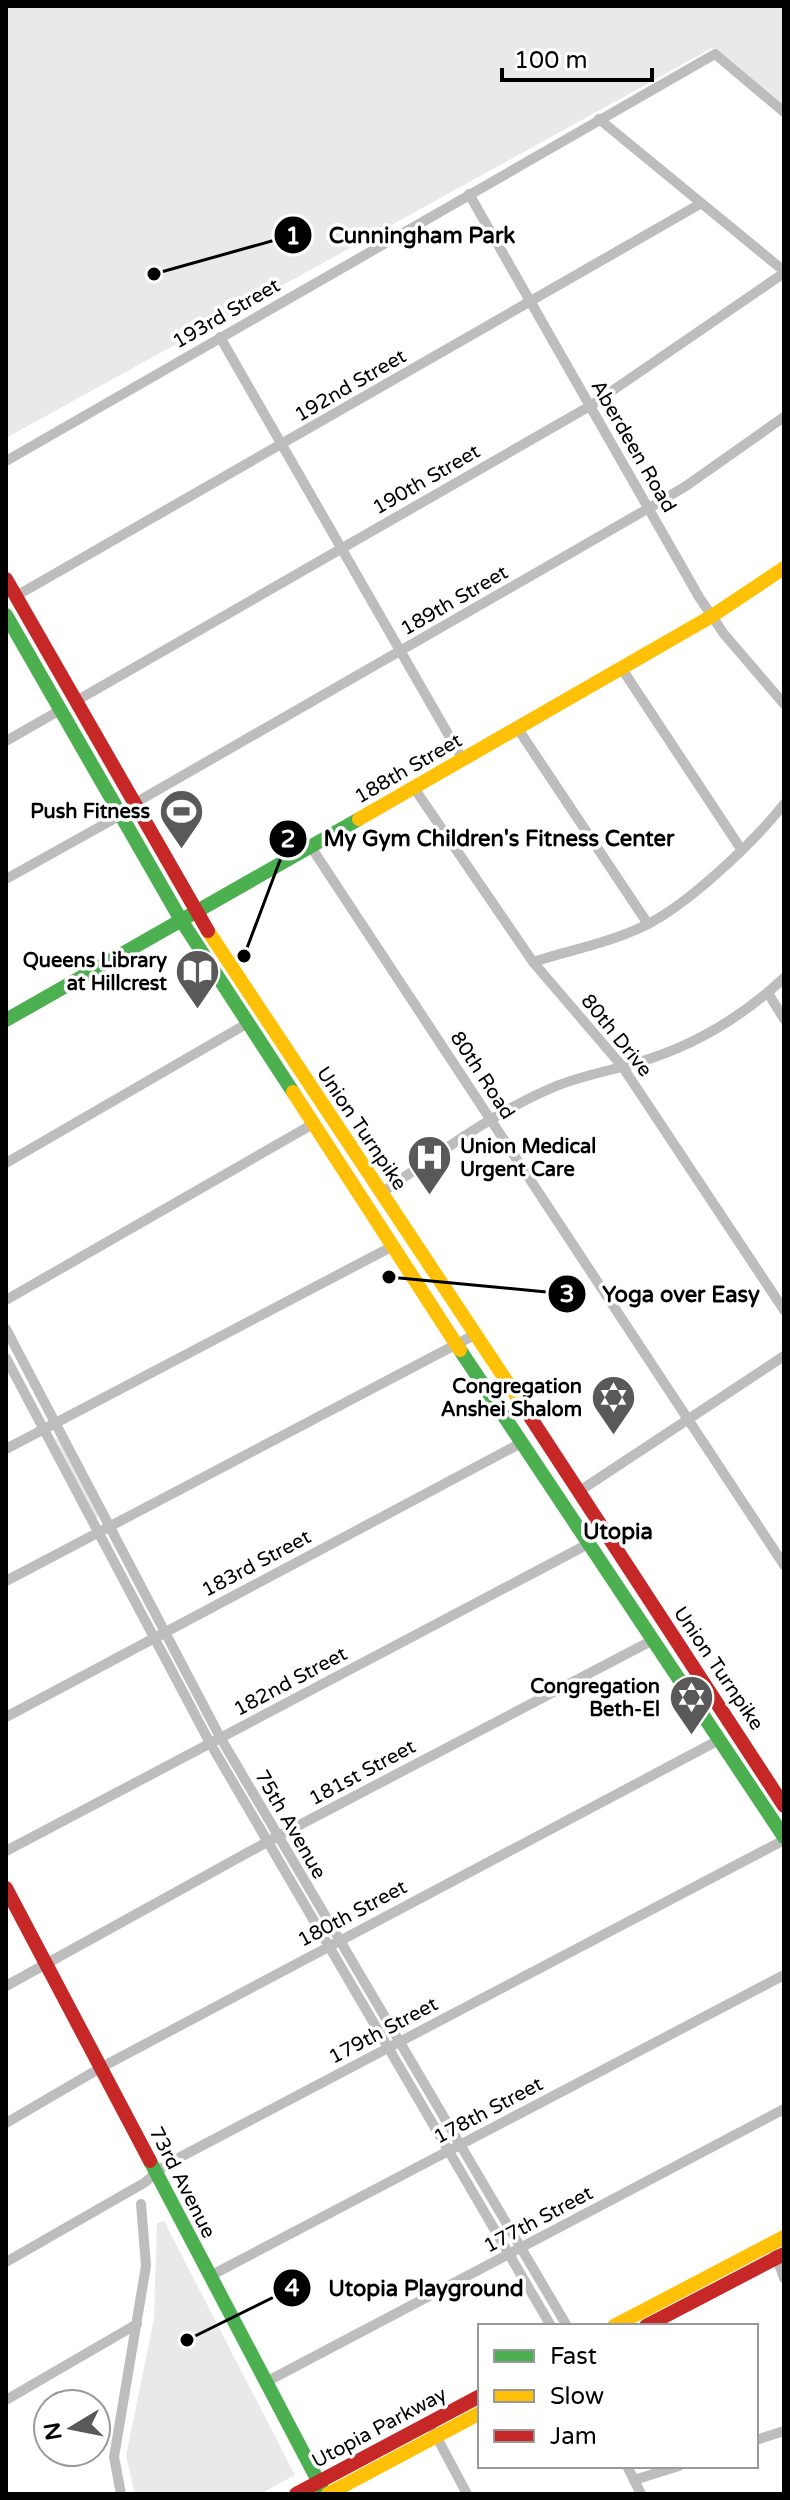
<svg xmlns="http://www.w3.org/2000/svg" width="790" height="2500" font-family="'Varela Round',sans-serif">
<rect width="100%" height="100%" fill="#fff"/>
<g fill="#e9e9e9">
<polygon points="6,6 784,6 784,110 712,48 6,438"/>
<polygon points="55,1438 58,1439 98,1514 97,1519 94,1519"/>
<polygon points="164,2221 295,2475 260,2494 135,2494 126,2456 154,2319 157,2223"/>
</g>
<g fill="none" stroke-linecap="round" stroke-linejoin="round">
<g stroke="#bdbdbd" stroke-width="10">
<polyline points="599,119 784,271"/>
<polyline points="469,194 699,597 724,634 784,704"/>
<polyline points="220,337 463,760"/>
<polyline points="6,461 715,54 784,112"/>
<polyline points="16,596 700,204"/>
<polyline points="622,669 741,849"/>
<polyline points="76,701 590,406 784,273"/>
<polyline points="518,729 648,924"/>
<polyline points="6,741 62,709"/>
<polyline points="414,788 533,962 622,1066 784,1310"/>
<polyline points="135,803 649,508 686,486 784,417"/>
<polyline points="311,847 784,1565"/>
<polyline points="6,879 121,815"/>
<path d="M533 962C570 950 609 943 644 926 688 905 754 842 784 804"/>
<polyline points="768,993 784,1019"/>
<polyline points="6,1163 248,1023"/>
<path d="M381 1193C436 1156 492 1113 554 1087 580 1076 609 1071 636 1063 692 1047 742 1017 784 978"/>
<polyline points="6,1300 313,1124"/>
<polyline points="6,1329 220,1737 567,2326"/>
<polyline points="6,1358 210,1743 551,2326"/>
<polyline points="6,1449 393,1246"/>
<polyline points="578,1492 784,1356"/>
<polyline points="6,1581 476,1334"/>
<polyline points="6,1717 523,1442"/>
<polyline points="6,1851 590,1543"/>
<polyline points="6,1986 267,1842 653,1640"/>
<polyline points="6,2123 102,2067 719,1740"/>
<polyline points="775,2253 784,2278"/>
<polyline points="6,2262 144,2183 167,2164 784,1840"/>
<polyline points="210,2276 784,1975"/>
<polyline points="266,2382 784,2109"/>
<polyline points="6,2400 137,2324"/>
<polyline points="434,2432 467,2494"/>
<polyline points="756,2440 784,2431"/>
<polyline points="627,2466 641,2494"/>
<polyline points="634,2480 679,2466"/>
<polyline points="121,2494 114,2457 146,2266 141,2204"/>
</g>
<g stroke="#4caf50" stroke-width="14">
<polyline points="6,615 181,920 293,1092"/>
<polyline points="6,1020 359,819"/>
<polyline points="460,1350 784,1837"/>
<polyline points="150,2161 325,2494"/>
</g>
<g stroke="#ffc107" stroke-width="14">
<polyline points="359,819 712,616 784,568"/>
<polyline points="208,931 523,1406"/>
<polyline points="293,1092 460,1350"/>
<polyline points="614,2326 784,2237"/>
<polyline points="328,2494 480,2413"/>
</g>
<g stroke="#c62828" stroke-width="14">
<polyline points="6,579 208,931"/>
<polyline points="523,1406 784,1806"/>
<polyline points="6,1888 150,2161"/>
<polyline points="646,2326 784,2254"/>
<polyline points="296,2494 480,2396"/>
</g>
</g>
<defs>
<symbol id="stadium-pin" viewBox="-11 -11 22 30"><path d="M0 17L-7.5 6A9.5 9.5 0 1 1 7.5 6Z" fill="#595959" stroke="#fff"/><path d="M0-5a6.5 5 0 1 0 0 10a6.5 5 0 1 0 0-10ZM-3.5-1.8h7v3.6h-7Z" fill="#fff"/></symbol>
<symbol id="library-pin" viewBox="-11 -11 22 30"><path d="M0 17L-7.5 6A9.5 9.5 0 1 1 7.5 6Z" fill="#595959" stroke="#fff"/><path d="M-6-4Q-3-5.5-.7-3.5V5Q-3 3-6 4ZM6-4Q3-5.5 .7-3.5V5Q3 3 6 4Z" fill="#fff"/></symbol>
<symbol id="hospital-pin" viewBox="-11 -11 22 30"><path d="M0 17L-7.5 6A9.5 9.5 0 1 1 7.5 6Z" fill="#595959" stroke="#fff"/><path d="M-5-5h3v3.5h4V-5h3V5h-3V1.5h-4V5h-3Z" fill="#fff"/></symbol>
<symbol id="synagogue-pin" viewBox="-11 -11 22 30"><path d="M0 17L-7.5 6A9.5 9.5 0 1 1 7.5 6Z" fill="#595959" stroke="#fff"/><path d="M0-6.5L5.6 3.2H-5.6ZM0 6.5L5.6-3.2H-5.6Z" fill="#fff"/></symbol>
</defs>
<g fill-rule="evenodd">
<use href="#stadium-pin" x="156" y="786" width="51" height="69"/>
<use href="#library-pin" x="172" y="946" width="51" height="69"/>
<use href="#hospital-pin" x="404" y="1132" width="51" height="69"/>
<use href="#synagogue-pin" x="588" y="1372" width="51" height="69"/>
<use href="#synagogue-pin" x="666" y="1672" width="51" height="69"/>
</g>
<g text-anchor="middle" stroke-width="7" stroke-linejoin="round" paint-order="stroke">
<g font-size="20" fill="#000" stroke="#fff">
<text transform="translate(226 313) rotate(-30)" y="7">193rd Street</text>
<text transform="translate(350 385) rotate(-30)" y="7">192nd Street</text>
<text transform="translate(634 446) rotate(60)" y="7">Aberdeen Road</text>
<text transform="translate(426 479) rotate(-30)" y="7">190th Street</text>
<text transform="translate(454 600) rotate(-30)" y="7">189th Street</text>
<text transform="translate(408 768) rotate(-30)" y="7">188th Street</text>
<text transform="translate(617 1035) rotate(51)" y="7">80th Drive</text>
<text transform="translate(483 1075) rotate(57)" y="7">80th Road</text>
<text transform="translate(362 1128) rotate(56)" y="7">Union Turnpike</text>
<text transform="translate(256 1563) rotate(-28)" y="7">183rd Street</text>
<text transform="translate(719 1668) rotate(56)" y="7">Union Turnpike</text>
<text transform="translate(290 1681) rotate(-28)" y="7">182nd Street</text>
<text transform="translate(362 1772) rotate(-28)" y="7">181st Street</text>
<text transform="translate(291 1824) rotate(60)" y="7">75th Avenue</text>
<text transform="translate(352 1913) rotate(-28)" y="7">180th Street</text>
<text transform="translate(383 2030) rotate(-28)" y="7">179th Street</text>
<text transform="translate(488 2110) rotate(-28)" y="7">178th Street</text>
<text transform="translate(183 2182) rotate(63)" y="7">73rd Avenue</text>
<text transform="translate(538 2219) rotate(-28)" y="7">177th Street</text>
<text transform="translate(379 2427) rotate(-28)" y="7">Utopia Parkway</text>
</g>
<g font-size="20" font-weight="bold" fill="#000" stroke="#fff" text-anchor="end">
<text x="150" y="818">Push Fitness</text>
<text x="167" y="967">Queens Library<tspan x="167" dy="23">at Hillcrest</tspan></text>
<text x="460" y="1153" text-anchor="start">Union Medical<tspan x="460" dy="23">Urgent Care</tspan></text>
<text x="582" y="1393">Congregation<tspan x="582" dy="23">Anshei Shalom</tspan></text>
<text x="660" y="1693">Congregation<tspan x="660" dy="23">Beth-El</tspan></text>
</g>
<g font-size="22" font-weight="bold" fill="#000" stroke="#fff">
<text x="618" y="1539">Utopia</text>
</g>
</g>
<path fill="none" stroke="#000" stroke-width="3" d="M154 274L293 235M244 956L288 839M389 1277L567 1294M187 2340L292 2288"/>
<g fill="#000" stroke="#fff" stroke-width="3">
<circle cx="154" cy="274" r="8"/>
<circle cx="244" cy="956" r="8"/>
<circle cx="389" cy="1277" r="8"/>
<circle cx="187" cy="2340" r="8"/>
<circle cx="293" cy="235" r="20"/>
<circle cx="288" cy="839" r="20"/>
<circle cx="567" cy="1294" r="20"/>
<circle cx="292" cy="2288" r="20"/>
</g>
<g font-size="24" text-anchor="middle" font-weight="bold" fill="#fff">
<text x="293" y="244">1</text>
<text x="288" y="847">2</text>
<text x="567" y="1302">3</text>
<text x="292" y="2296">4</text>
</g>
<g font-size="22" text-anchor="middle" font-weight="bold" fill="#000" stroke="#fff" stroke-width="7" stroke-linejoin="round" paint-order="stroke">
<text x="422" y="243">Cunningham Park</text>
<text x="499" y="846">My Gym Children's Fitness Center</text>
<text x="681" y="1302">Yoga over Easy</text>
<text x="426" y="2296">Utopia Playground</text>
</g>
<rect width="790" height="2500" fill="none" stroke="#000000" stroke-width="16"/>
<rect x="478" y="2324" width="280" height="144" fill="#ffffff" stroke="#999999" stroke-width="2"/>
<rect x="494" y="2350" width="40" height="12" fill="#4caf50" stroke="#999999" stroke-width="2"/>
<text x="550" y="2364" font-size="24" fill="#000000">Fast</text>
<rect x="494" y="2390" width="40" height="12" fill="#ffc107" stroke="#999999" stroke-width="2"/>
<text x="550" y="2404" font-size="24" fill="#000000">Slow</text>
<rect x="494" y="2430" width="40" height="12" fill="#c62828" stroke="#999999" stroke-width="2"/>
<text x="550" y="2444" font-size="24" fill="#000000">Jam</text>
<g transform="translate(72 2428) rotate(260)"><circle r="38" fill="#ffffff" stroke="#999999" stroke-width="2"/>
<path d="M0-6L14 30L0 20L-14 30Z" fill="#595959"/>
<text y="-12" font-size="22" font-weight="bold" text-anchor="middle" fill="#000000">N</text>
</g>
<path d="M502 68v12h150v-12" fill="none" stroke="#000000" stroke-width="4"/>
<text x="514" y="68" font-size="24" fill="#000000" stroke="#ffffff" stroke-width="6" paint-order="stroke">100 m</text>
</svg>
